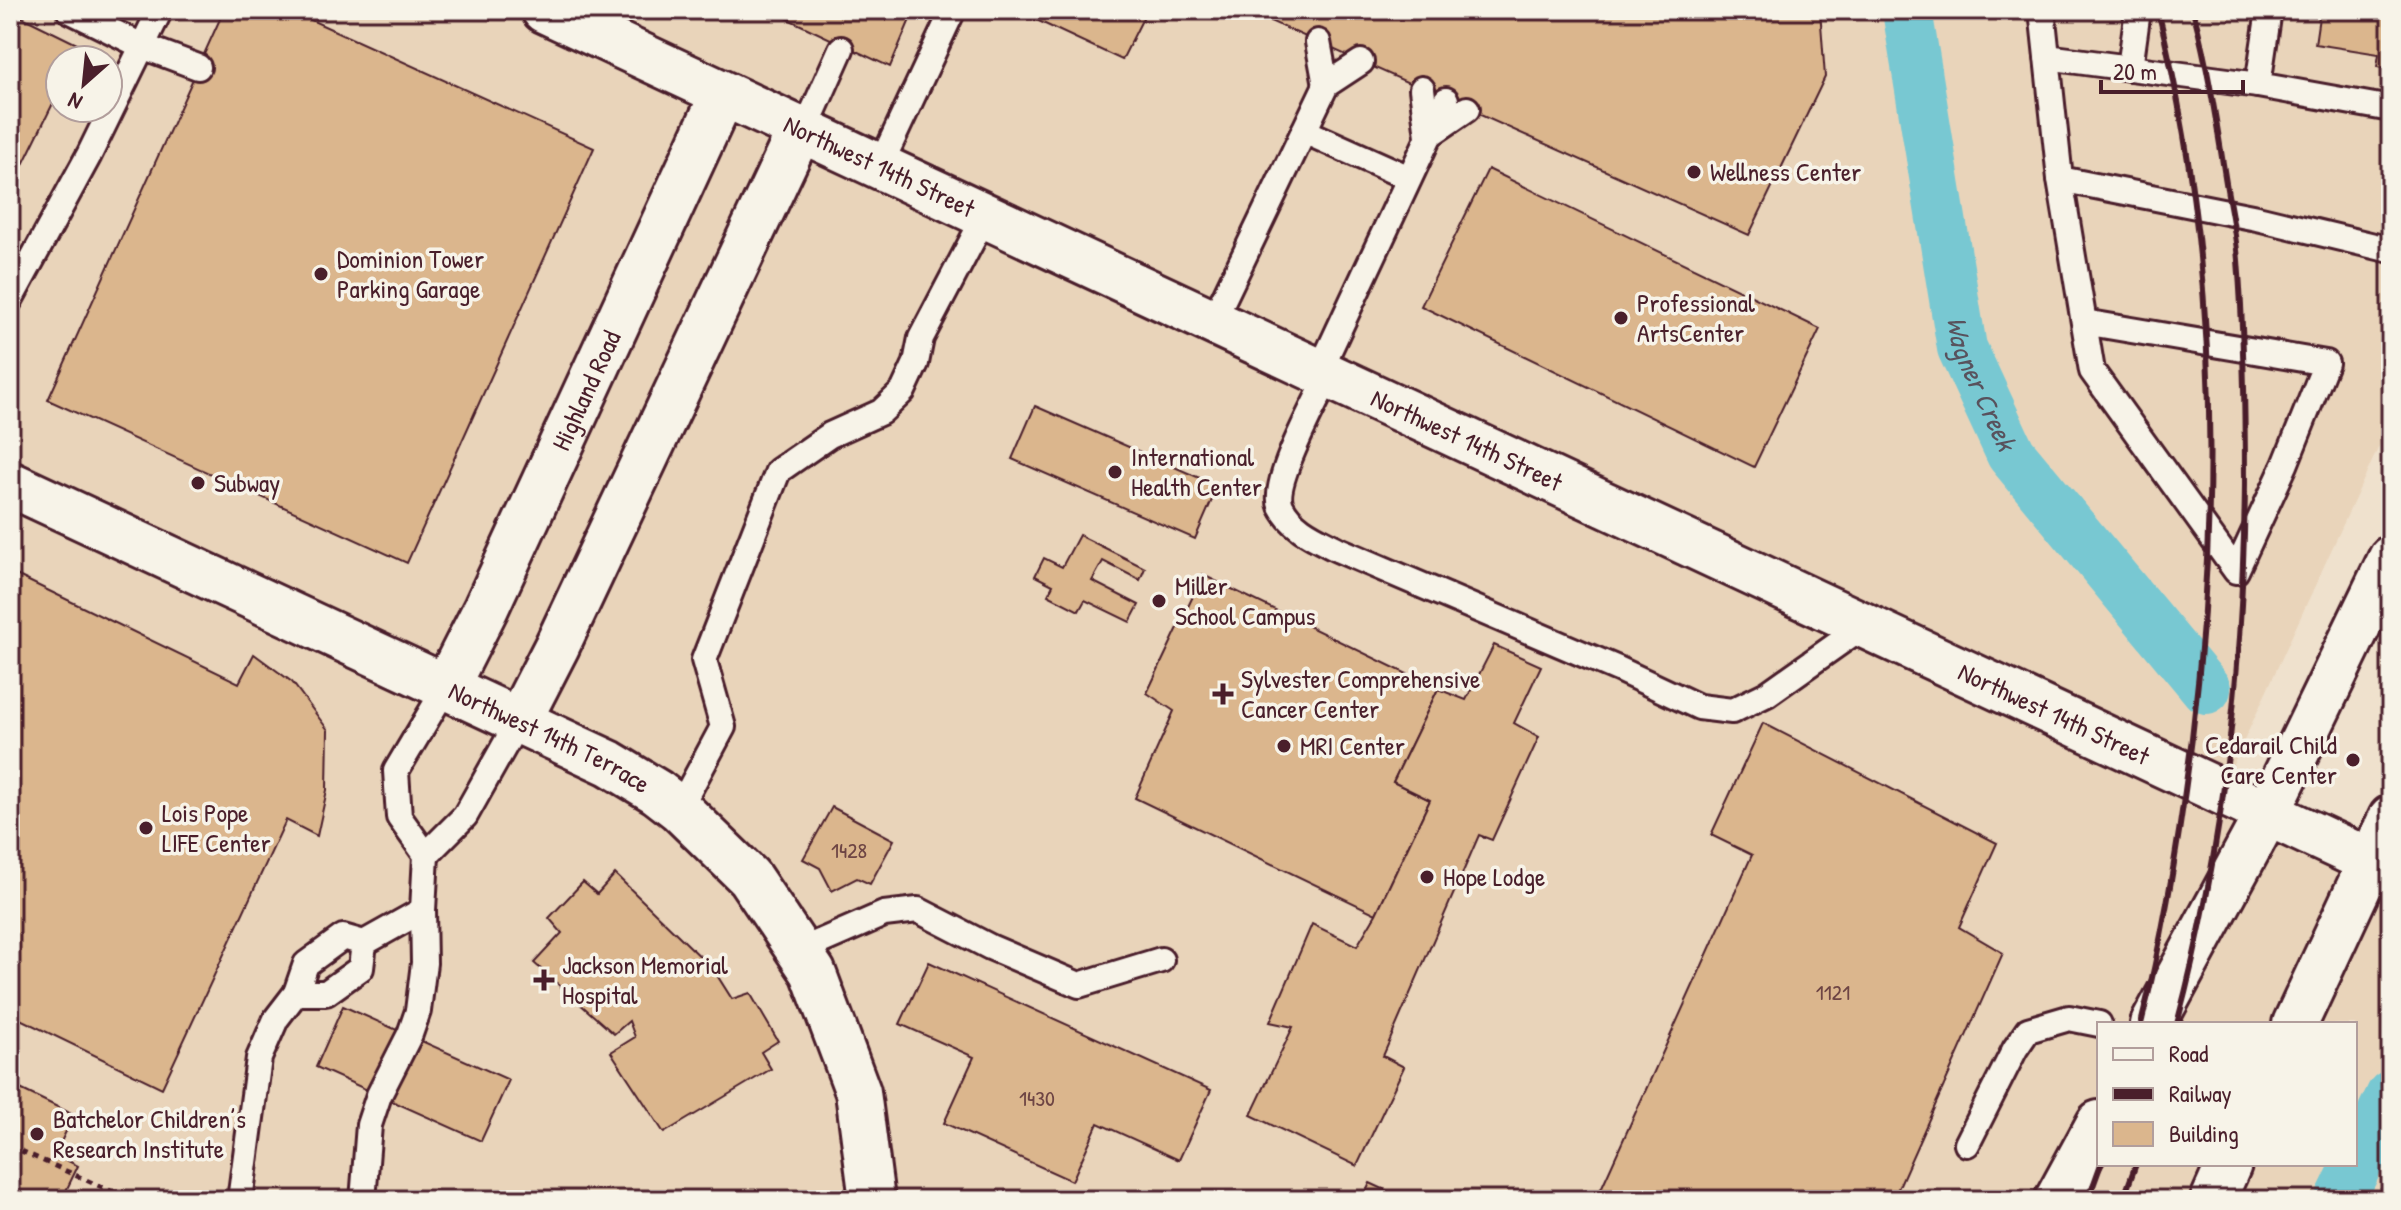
<svg xmlns="http://www.w3.org/2000/svg" width="2401" height="1210" font-family="'Patrick Hand',sans-serif">
<rect width="100%" height="100%" fill="#efe1cd"/>
<filter id="ink" filterUnits="userSpaceOnUse"><feTurbulence type="fractalNoise" baseFrequency=".0125" numOctaves="2"/><feDisplacementMap in="SourceGraphic" scale="16" xChannelSelector="R" yChannelSelector="G"/><feConvolveMatrix kernelMatrix="1 2 1 2 8 2 1 2 1" color-interpolation-filters="sRGB"/></filter>
<g filter="url(#ink)">
<path fill="#e9d4ba" fill-rule="evenodd" d="M10 10H2391V420L2225 782 2391 865V1200H10ZM60 60H108V108H60ZM2099 1024H2355V1164H2099Z"/>
<g fill="none" stroke-linecap="round" stroke-linejoin="round">
<g stroke="#78c8d2" stroke-width="50">
<path id="s1" d="M1907 10 1962 348 2011 454 2206 689"/>
<polyline points="2340,1200 2391,1095"/>
</g>
</g>
<g fill="#dbb68d" stroke="#4a1f2b" stroke-width="2">
<polygon points="224,10 289,10 594,148 407,563 48,400"/>
<polygon points="769,10 914,10 890,67"/>
<polygon points="1015,10 1147,10 1122,60"/>
<polygon points="1264,10 1820,10 1825,77 1749,235 1261,17"/>
<polygon points="2320,10 2391,10 2391,70 2377,67 2379,54 2315,44"/>
<polygon points="16,14 81,46 74,60 60,60 60,89 10,191 10,26"/>
<polygon points="1488,169 1820,329 1754,467 1421,306"/>
<polygon points="1035,406 1218,486 1195,539 1012,459"/>
<polygon points="1079,535 1145,568 1140,580 1103,561 1092,581 1139,605 1130,622 1085,600 1079,611 1048,595 1053,585 1035,576 1044,558 1062,567"/>
<polygon points="10,572 239,683 254,654 292,682 328,730 327,790 317,836 286,820 162,1088 14,1016 10,1022 10,947 15,935 10,931"/>
<polygon points="1203,575 1438,689 1393,782 1430,800 1376,914 1135,798 1174,711 1147,693"/>
<polygon points="1494,645 1541,666 1514,723 1539,737 1492,840 1479,835 1383,1056 1404,1067 1357,1166 1251,1115 1293,1027 1270,1022 1312,924 1357,946 1376,914 1430,800 1393,782 1438,689 1466,700"/>
<polygon points="1763,723 1997,843 1959,927 2003,953 1893,1200 1596,1200 1752,855 1711,835"/>
<polygon points="832,807 894,840 870,884 857,878 832,891 820,868 803,859"/>
<polygon points="615,874 713,969 732,999 750,993 778,1041 761,1052 771,1069 664,1133 611,1052 635,1037 629,1021 614,1034 534,963 562,933 549,918 583,882 597,894"/>
<polygon points="929,962 1211,1090 1179,1160 1098,1123 1072,1181 944,1123 974,1057 900,1024"/>
<polygon points="343,1006 509,1080 481,1141 316,1067"/>
<polygon points="12,1085 74,1115 55,1154 78,1166 64,1195 75,1200 10,1200 10,1088"/>
<polygon points="1370,1183 1407,1200 1362,1200"/>
</g>
<g fill="none" stroke-linecap="round" stroke-linejoin="round">
<defs>
<g id="lane">
<polyline points="69,10 142,46 198,67"/>
<polyline points="2042,10 2060,179 2257,218 2391,250"/>
<polyline points="2269,10 2258,85 2391,109"/>
<polyline points="1318,42 1326,85"/>
<polyline points="2047,57 2258,85"/>
<polyline points="2130,68 2138,10"/>
<polyline points="1422,89 1428,136"/>
<polyline points="1304,131 1409,178"/>
<polyline points="804,132 841,49"/>
<polyline points="1429,135 1467,109"/>
<polyline points="880,166 953,10"/>
<polyline points="2060,179 2092,371 2236,571 2285,465 2326,363 2084,322"/>
<polyline points="10,300 89,155 160,10"/>
<polyline points="1213,321 1326,85 1361,62"/>
<polyline points="1320,370 1446,100"/>
<path d="M1329 375C1317 400 1271 483 1281 506 1292 529 1318 539 1339 550L1618 669 1699 707 1732 711 1767 694 1866 624"/>
<polyline points="679,809 723,727 704,660 778,471 830,435 881,412 903,391 916,363 921,338 985,216"/>
<polyline points="426,855 465,816 519,720"/>
<polyline points="799,951 884,914 918,910 990,947 1079,985 1161,960"/>
<polyline points="296,993 326,993 361,968 364,943"/>
<polyline points="1967,1144 2015,1049 2028,1030 2069,1018 2099,1024"/>
<polyline points="240,1200 259,1058 276,1019 296,993 306,964 343,937 364,943 423,910"/>
<polyline points="363,1200 369,1125 379,1095 410,1034 418,1011 424,963 423,910 426,855 399,817 396,771 446,687"/>
</g>
<g id="street">
<path id="s2" d="M10 484 609 763 657 792 679 809 749 877 813 972 858 1092 872 1200"/>
<path id="s3" d="M446 687 486 608 723 94"/>
<polyline points="519,720 557,646 800,130"/>
</g>
<g id="secondary">
<path id="s4" d="M544 10 2391 871"/>
<polyline points="2153,1024 2268,812 2391,558"/>
<polyline points="2295,1024 2391,818"/>
<polyline points="2057,1200 2099,1123"/>
<polyline points="2213,1200 2229,1164"/>
</g>
</defs>
<use href="#lane" stroke="#4a1f2b" stroke-width="30"/>
<use href="#street" stroke="#4a1f2b" stroke-width="50"/>
<use href="#secondary" stroke="#4a1f2b" stroke-width="50"/>
<polyline stroke="#4a1f2b" stroke-width="5" stroke-dasharray="6 6" stroke-linecap="butt" points="10,1146 131,1200"/>
<use href="#lane" stroke="#f7f3e8" stroke-width="24"/>
<use href="#street" stroke="#f7f3e8" stroke-width="44"/>
<use href="#secondary" stroke="#f7f3e8" stroke-width="44"/>
<g stroke="#4a1f2b" stroke-width="6">
<path d="M2141 1024C2165 930 2180 834 2192 738 2221 495 2217 248 2158 10"/>
<path d="M2177 1024C2224 849 2243 666 2245 484 2245 410 2244 335 2238 260 2236 234 2230 208 2226 183 2217 125 2208 66 2193 10"/>
<polyline points="2088,1200 2101,1164"/>
<polyline points="2123,1200 2136,1164"/>
</g>
</g>
</g>
<g fill="#4a1f2b" stroke="#f7f3e8" stroke-width="3">
<circle cx="1694" cy="172" r="8"/>
<circle cx="321" cy="274" r="8"/>
<circle cx="1621" cy="318" r="8"/>
<circle cx="1115" cy="472" r="8"/>
<circle cx="198" cy="483" r="8"/>
<circle cx="1159" cy="601" r="8"/>
<path d="M1219 682h8v8h8v8h-8v8h-8v-8h-8v-8h8z"/>
<circle cx="1284" cy="746" r="8"/>
<circle cx="2353" cy="760" r="8"/>
<circle cx="146" cy="828" r="8"/>
<circle cx="1427" cy="877" r="8"/>
<path d="M540 968h8v8h8v8h-8v8h-8v-8h-8v-8h8z"/>
<circle cx="37" cy="1134" r="8"/>
</g>
<g text-anchor="middle" stroke-width="7" stroke-linejoin="round" paint-order="stroke">
<g font-size="22" fill="#6e4544">
<text x="849" y="858">1428</text>
<text x="1833" y="1000">1121</text>
<text x="1037" y="1106">1430</text>
</g>
<g font-size="26" fill="#4a1f2b" stroke="#f7f3e8">
<text dy="9" stroke="none"><textPath href="#s4" startOffset="370">Northwest 14th Street</textPath></text>
<text dy="9" stroke="none"><textPath href="#s3" startOffset="328">Highland Road</textPath></text>
<text dy="9" stroke="none"><textPath href="#s4" startOffset="1018">Northwest 14th Street</textPath></text>
<text dy="9" stroke="none"><textPath href="#s4" startOffset="1666">Northwest 14th Street</textPath></text>
<text dy="9" stroke="none"><textPath href="#s2" startOffset="596">Northwest 14th Terrace</textPath></text>
</g>
<g font-size="26" fill="#4a1f2b" stroke="#f7f3e8" text-anchor="start">
<text x="1710" y="181">Wellness Center</text>
<text x="337" y="268">Dominion Tower<tspan x="337" dy="30">Parking Garage</tspan></text>
<text x="1637" y="312">Professional<tspan x="1637" dy="30">ArtsCenter</tspan></text>
<text x="1131" y="466">International<tspan x="1131" dy="30">Health Center</tspan></text>
<text x="214" y="492">Subway</text>
<text x="1175" y="595">Miller<tspan x="1175" dy="30">School Campus</tspan></text>
<text x="1241" y="688">Sylvester Comprehensive<tspan x="1241" dy="30">Cancer Center</tspan></text>
<text x="2337" y="754" text-anchor="end">Cedarail Child<tspan x="2337" dy="30">Care Center</tspan></text>
<text x="1300" y="755">MRI Center</text>
<text x="162" y="822">Lois Pope<tspan x="162" dy="30">LIFE Center</tspan></text>
<text x="1443" y="886">Hope Lodge</text>
<text x="562" y="974">Jackson Memorial<tspan x="562" dy="30">Hospital</tspan></text>
<text x="53" y="1128">Batchelor Children’s<tspan x="53" dy="30">Research Institute</tspan></text>
</g>
<g font-size="28" font-style="italic" fill="#58525d" stroke="#f7f3e8">
<text dy="10" stroke="none"><textPath href="#s1" startOffset="382">Wagner Creek</textPath></text>
</g>
</g>
<rect width="2401" height="1210" fill="none" stroke="#f7f3e8" stroke-width="40"/>
<rect x="20" y="20" width="2361" height="1170" fill="none" stroke="#4a1f2b" stroke-width="3" filter="url(#ink)"/>
<rect x="2097" y="1022" width="260" height="144" fill="#f7f3e8" stroke="#b29e9c" stroke-width="2"/>
<rect x="2113" y="1048" width="40" height="12" fill="#f7f3e8" stroke="#b29e9c" stroke-width="2"/>
<text x="2169" y="1062" font-size="24" fill="#4a1f2b">Road</text>
<rect x="2113" y="1088" width="40" height="12" fill="#4a1f2b" stroke="#b29e9c" stroke-width="2"/>
<text x="2169" y="1102" font-size="24" fill="#4a1f2b">Railway</text>
<rect x="2113" y="1122" width="40" height="24" fill="#dbb68d" stroke="#b29e9c" stroke-width="2"/>
<text x="2169" y="1142" font-size="24" fill="#4a1f2b">Building</text>
<g transform="translate(84 84) rotate(207)"><circle r="38" fill="#f7f3e8" stroke="#b29e9c" stroke-width="2"/>
<path d="M0-6L14 30L0 20L-14 30Z" fill="#4a1f2b"/>
<text y="-12" font-size="22" font-weight="bold" text-anchor="middle" fill="#4a1f2b">N</text>
</g>
<path d="M2101 80v12h142v-12" fill="none" stroke="#4a1f2b" stroke-width="4"/>
<text x="2113" y="80" font-size="24" fill="#4a1f2b" stroke="#f7f3e8" stroke-width="6" paint-order="stroke">20 m</text>
</svg>
